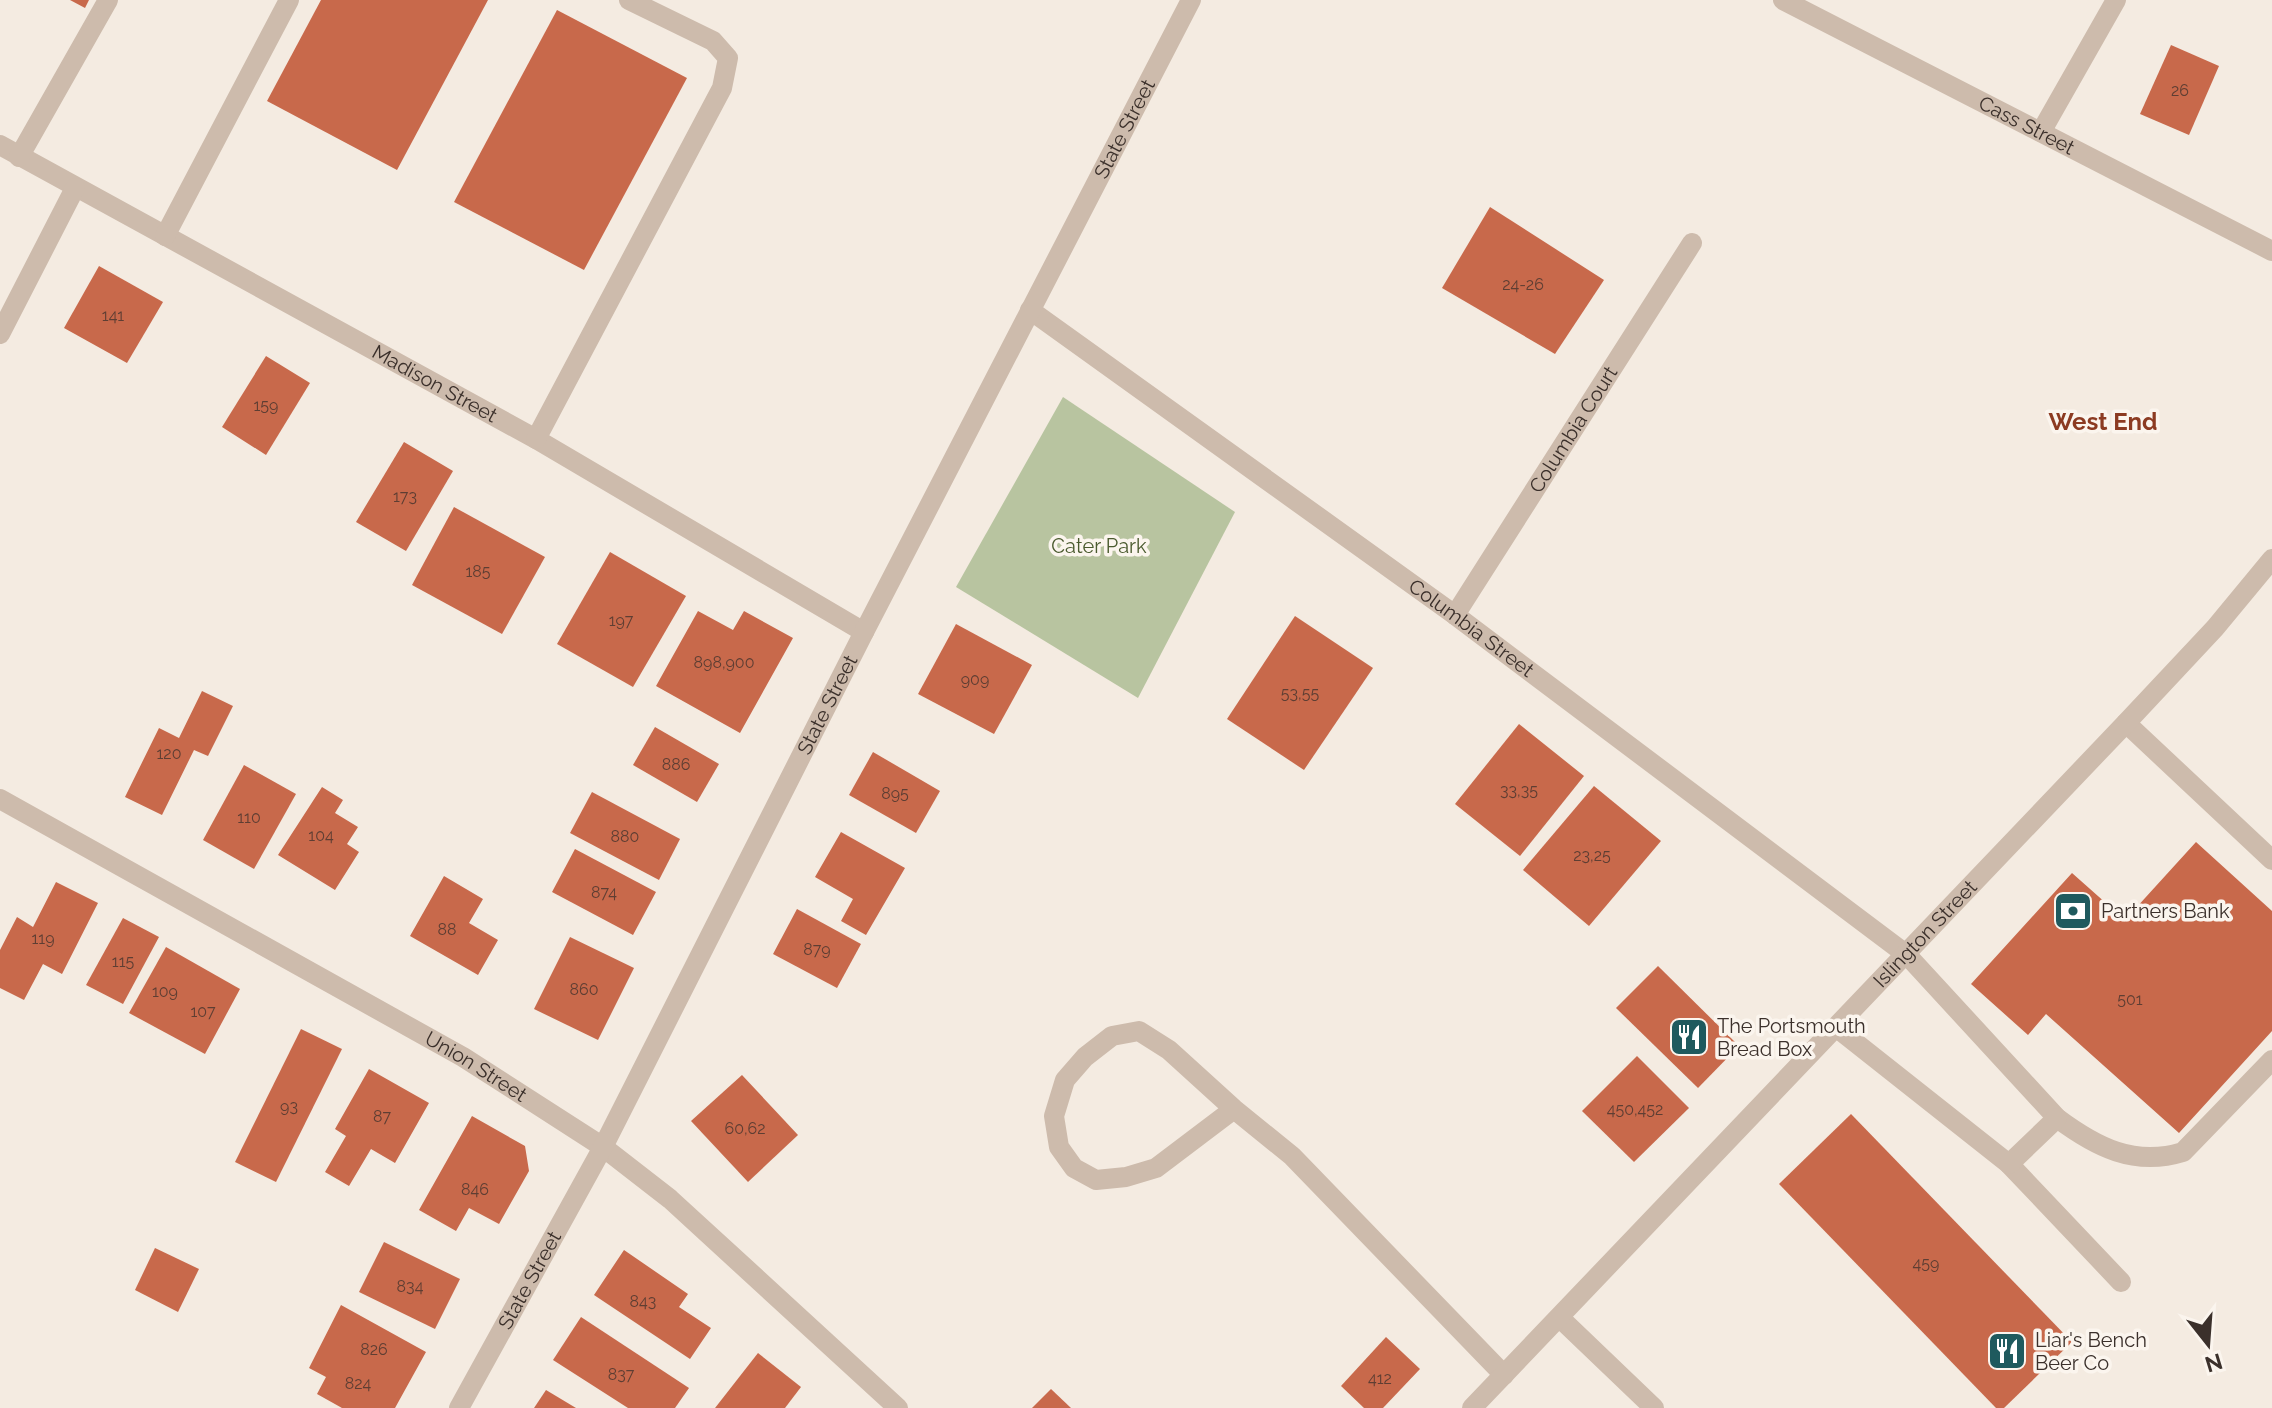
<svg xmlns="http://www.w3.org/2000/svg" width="2272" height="1408" font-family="Raleway,sans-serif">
<rect width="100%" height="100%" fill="#f4ebe1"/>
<polygon fill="#b8c4a0" points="1063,397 1235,512 1138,698 956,587"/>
<g fill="#c8694b">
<polygon points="70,0 89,0 85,8"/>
<polygon points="321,0 488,0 397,170 267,101"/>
<polygon points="557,10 687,78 584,270 454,202"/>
<polygon points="2171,45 2219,66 2189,135 2140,114"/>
<polygon points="1490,207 1604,280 1555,354 1442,288"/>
<polygon points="99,266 163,302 127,363 64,328"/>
<polygon points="266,356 310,383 266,455 222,427"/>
<polygon points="404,442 453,471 406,551 356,522"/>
<polygon points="454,507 545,557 502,634 412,585"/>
<polygon points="610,552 686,596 633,687 557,644"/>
<polygon points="698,611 733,630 744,611 793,638 740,733 656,686"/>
<polygon points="1295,616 1373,668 1304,770 1227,719"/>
<polygon points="956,624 1032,665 994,734 918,694"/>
<polygon points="202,691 233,706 208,756 194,750 162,815 125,797 159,728 179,738"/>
<polygon points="1519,724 1584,776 1520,856 1455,804"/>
<polygon points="655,727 719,764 697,802 633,765"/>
<polygon points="873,752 940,791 916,833 849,795"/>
<polygon points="244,765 296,794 254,869 203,840"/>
<polygon points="1594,786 1661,841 1589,926 1523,870"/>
<polygon points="322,787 343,800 335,813 358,827 347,844 359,852 335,890 278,855"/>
<polygon points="592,792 680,839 659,880 570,833"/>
<polygon points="841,832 905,868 866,935 841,921 853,899 815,877"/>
<polygon points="2196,842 2272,911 2272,1031 2179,1133 2046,1014 2028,1035 1971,984 2072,873 2125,920"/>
<polygon points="575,849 656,892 633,935 552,892"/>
<polygon points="444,876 483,899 469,923 498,940 478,975 410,936"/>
<polygon points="56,882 98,903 62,974 43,964 24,1000 0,988 0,950 17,917 33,927"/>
<polygon points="797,909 861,944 837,988 773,954"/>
<polygon points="123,918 159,937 123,1004 86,985"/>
<polygon points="570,937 634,968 598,1040 534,1009"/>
<polygon points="166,947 240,989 205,1054 129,1013"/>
<polygon points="1658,966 1739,1046 1698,1088 1616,1008"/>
<polygon points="301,1029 342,1049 276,1182 235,1162"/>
<polygon points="1637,1056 1689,1108 1634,1162 1582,1111"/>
<polygon points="369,1069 429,1103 395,1163 371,1149 349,1186 325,1172 346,1136 335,1129"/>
<polygon points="742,1075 798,1135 748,1182 691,1121"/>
<polygon points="1851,1114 2072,1342 2004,1408 1996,1408 1779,1184"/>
<polygon points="472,1116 525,1146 529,1171 499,1224 469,1208 456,1231 419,1210"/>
<polygon points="384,1242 460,1279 435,1329 359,1292"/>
<polygon points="155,1248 199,1269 178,1312 135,1290"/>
<polygon points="624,1250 688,1294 679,1307 711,1328 690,1359 594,1295"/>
<polygon points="341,1305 426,1352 395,1408 342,1408 317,1394 326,1377 309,1368"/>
<polygon points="581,1317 689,1388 675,1408 628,1408 553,1360"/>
<polygon points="1386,1337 1420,1369 1383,1408 1364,1408 1341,1386"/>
<polygon points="758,1353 801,1387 785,1408 715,1408"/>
<polygon points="1051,1389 1071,1408 1032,1408"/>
<polygon points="546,1390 576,1408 534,1408"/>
</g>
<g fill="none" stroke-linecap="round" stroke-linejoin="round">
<g stroke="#cdbbac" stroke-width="20">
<path id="s1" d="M1783 0 2272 251"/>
<polyline points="2041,132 2116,0"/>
<path id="s2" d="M0 145 536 439 864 632"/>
<polyline points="19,157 108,0"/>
<polyline points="165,236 289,0"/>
<path id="s3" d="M1030 310 1455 615 1907 955 2057 1118C2096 1147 2134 1167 2183 1152L2272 1060"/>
<polyline points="0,334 75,188"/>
<polyline points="536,439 722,88 728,58 713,41 629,0"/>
<path id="s4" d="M1455 615 1692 243"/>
<polyline points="2126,723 2272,860"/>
<path id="s5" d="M0 799 463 1057 603 1147 670 1199 898 1408"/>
<polyline points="1837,1028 2009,1164 2121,1282"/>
<polyline points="1234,1109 1156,1168 1126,1177 1096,1180 1074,1168 1059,1147 1054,1116 1065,1080 1085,1057 1112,1036 1139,1031 1169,1050 1234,1109 1292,1156 1504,1375"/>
<polyline points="2009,1164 2057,1118"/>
<polyline points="1560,1318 1654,1408"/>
<path id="s6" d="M459 1408 603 1147 864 632 1191 0"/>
<path id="s7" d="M1472 1408 2126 723 2215 628 2272 559"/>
</g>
</g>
<defs>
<symbol id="bank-square" viewBox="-11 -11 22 22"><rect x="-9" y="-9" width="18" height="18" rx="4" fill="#1f5a5e" stroke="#fbf5ee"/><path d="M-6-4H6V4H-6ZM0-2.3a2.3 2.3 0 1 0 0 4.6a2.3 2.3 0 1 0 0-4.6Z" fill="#fff"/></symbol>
<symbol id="restaurant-square" viewBox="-11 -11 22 22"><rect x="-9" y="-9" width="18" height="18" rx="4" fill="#1f5a5e" stroke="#fbf5ee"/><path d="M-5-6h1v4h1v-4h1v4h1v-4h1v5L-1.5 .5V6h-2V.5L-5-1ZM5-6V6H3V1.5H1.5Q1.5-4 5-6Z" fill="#fff"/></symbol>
</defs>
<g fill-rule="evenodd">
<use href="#bank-square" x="2051" y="889" width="44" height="44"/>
<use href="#restaurant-square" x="1667" y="1015" width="44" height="44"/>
<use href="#restaurant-square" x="1985" y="1329" width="44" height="44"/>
</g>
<g text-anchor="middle" stroke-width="7" stroke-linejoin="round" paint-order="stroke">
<g font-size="16" fill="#5e3e33">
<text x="2180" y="96">26</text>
<text x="1523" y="290">24-26</text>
<text x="113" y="321">141</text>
<text x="266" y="411">159</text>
<text x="405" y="502">173</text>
<text x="478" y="577">185</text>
<text x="621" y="626">197</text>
<text x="724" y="668">898,900</text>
<text x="975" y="685">909</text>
<text x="1300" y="699">53,55</text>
<text x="169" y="759">120</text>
<text x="676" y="770">886</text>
<text x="1519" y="796">33,35</text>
<text x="895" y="799">895</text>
<text x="249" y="823">110</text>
<text x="321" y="841">104</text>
<text x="625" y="842">880</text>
<text x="1592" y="861">23,25</text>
<text x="604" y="898">874</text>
<text x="447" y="935">88</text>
<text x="43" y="944">119</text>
<text x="817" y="955">879</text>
<text x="123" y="967">115</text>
<text x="584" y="995">860</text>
<text x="165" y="997">109</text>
<text x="2130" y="1005">501</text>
<text x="203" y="1017">107</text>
<text x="289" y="1112">93</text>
<text x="1635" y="1115">450,452</text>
<text x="382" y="1122">87</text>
<text x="745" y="1134">60,62</text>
<text x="475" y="1195">846</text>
<text x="1926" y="1269">459</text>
<text x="410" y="1292">834</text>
<text x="643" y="1307">843</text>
<text x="374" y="1355">826</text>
<text x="621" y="1380">837</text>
<text x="1380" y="1384">412</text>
<text x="358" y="1389">824</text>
</g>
<g font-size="20" fill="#3b302b" stroke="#fbf5ee">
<text dy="7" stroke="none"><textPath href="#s1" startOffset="274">Cass Street</textPath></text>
<text dy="7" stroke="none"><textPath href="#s6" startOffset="1442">State Street</textPath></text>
<text dy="7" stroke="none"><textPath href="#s2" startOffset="496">Madison Street</textPath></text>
<text dy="7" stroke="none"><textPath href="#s4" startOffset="220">Columbia Court</textPath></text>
<text dy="7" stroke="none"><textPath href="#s3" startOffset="544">Columbia Street</textPath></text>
<text dy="7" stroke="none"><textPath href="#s6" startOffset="794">State Street</textPath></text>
<text dy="7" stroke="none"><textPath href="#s7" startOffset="656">Islington Street</textPath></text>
<text dy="7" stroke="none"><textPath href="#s5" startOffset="546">Union Street</textPath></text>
<text dy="7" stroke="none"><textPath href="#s6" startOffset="146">State Street</textPath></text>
</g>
<g font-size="20" fill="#4a5a2e" stroke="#fbf5ee">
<text x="1099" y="553">Cater Park</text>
</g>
<g font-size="20" fill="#3b302b" stroke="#fbf5ee" text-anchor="start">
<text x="2101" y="918">Partners Bank</text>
<text x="1717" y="1033">The Portsmouth<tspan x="1717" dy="23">Bread Box</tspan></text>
<text x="2035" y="1347">Liar's Bench<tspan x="2035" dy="23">Beer Co</tspan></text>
</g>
<g font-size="24" font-weight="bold" fill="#8c3b22" stroke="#fbf5ee">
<text x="2103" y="430">West End</text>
</g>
</g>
<g transform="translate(2208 1344) rotate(163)" stroke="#fbf5ee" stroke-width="6" paint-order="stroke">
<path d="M0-6L14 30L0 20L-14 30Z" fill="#3b302b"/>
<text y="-12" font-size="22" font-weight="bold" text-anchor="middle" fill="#3b302b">N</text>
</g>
</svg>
